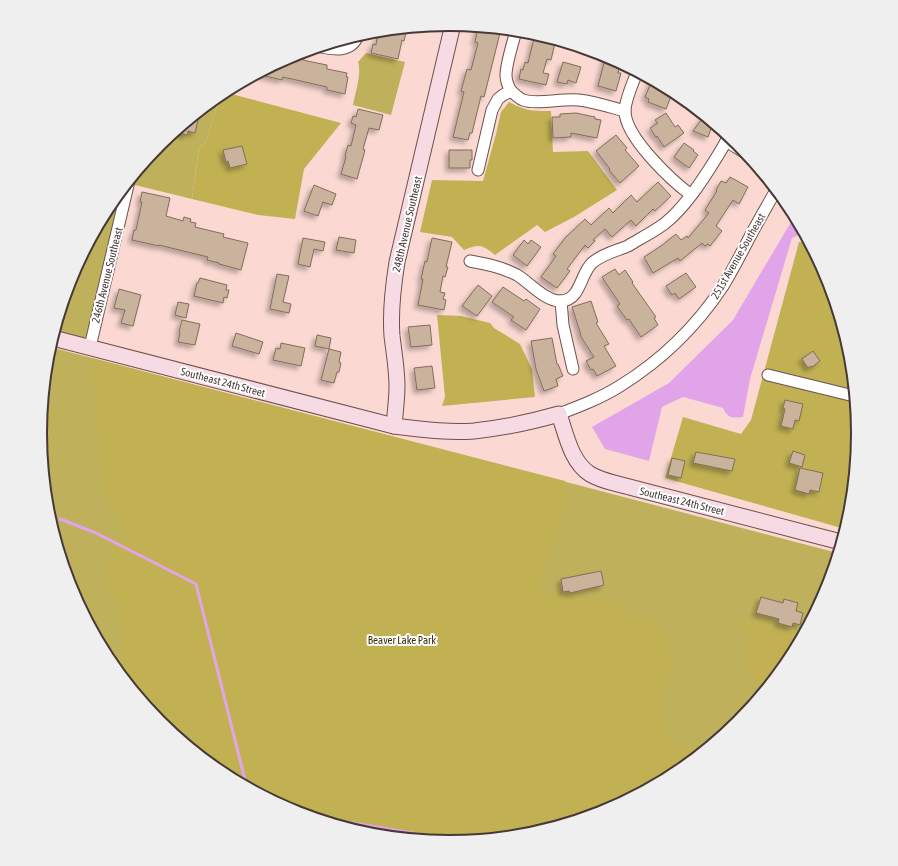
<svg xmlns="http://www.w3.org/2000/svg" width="898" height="866" font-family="'Asap Condensed',sans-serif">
<defs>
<filter id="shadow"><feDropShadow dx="-3.5" dy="3.5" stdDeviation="2" flood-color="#0004"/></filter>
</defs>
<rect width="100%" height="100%" fill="#fbd9d2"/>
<g fill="#bfb15b">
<path d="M366 53 405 62 391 115 353 105C355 93 362 74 358 62Z"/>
<polygon points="221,93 205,144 199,147 192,199 135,185 134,175 160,144"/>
<polygon points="120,193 89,334 84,338 55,331 71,276 109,206"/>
<polygon points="50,347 838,553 827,590 789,660 738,722 676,773 605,811 529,834 369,834 292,811 222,773 160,722 109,660 71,589 48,513 40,433 48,353"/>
</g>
<g fill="#c1b153">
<polygon points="224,92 341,123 304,169 295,219 258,215 192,199 199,147 205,144 221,93"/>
<path d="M509 102C526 111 532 111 551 111L553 152 588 151 617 190 574 217 545 232 537 225 495 255C482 244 479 244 464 250L452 237 420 232 432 180 483 181 496 134 501 112Z"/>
<polygon points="799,242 809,243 827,277 850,353 858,433 850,513 845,529 665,478 683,417 741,434 751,420"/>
<polygon points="437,315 461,316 490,323 494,328 520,344 532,369 535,397 442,406 445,397"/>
<polygon points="92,358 565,481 562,516 555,541 539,585 549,593 566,597 605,600 646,620 664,638 670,650 672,662 671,672 664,689 661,707 664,725 668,736 675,744 689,748 705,749 676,773 605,811 529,834 449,842 369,834 292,811 222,773 160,722 126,681 119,604 111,597 104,564 116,545 123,530 115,509 102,493"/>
<polygon points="42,413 45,417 46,497 40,433"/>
<path d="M747 619 763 620 804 632 789 660 764 691C759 686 747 671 745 665 741 654 745 644 751 635L746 632 742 626Z"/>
</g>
<path fill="#e2a4e9" d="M795 217 804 234H801L792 238 750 379 743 417C733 418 728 419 723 408L683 397 662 407 649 461 605 449 592 427 669 383 733 320 791 222Z"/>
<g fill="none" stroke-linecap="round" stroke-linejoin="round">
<g stroke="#e2a4e9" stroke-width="3">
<polyline points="60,519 96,533 196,584 246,784 247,787"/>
<polyline points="306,815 459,841"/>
</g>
</g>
<g fill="#c9b39d" stroke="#826d59" filter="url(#shadow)">
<polygon points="478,27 501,29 484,97 481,96 472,133 470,133 468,140 453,137 464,92 461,91 467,69 471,70 478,43 475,42"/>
<polygon points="407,28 404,41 402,40 398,59 371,53 373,44 376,45 377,38 379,38 381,31"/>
<polygon points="534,38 555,43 551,60 547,59 543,73 549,74 546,85 519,79 521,69 523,70 525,62 528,63"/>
<polygon points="606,55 621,63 618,73 621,73 616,91 598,86"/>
<polygon points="291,57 312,62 327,65 327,69 347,73 346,77 348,77 345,94 327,90 327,87 283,77 282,80 257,74 285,59 290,60"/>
<polygon points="563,62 581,67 576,83 568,80 567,84 557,82"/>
<polygon points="652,80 673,91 666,109 648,102 649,99 645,97"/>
<polygon points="358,109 383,115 379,130 369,128 363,149 365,150 357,179 341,174 346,157 345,156 348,145 351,146 356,125 351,123 353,116 356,117"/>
<polygon points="200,111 195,133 188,131 187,135 174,132"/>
<polygon points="576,113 595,117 595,119 601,120 597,138 571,133 571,137 553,138 552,117 560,117 560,114"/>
<polygon points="666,113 675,127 678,125 684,133 664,147 657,136 656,137 650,128 658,123 655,120"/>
<polygon points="704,116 713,123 708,137 693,131"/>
<polygon points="616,135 627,148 625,150 639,166 620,183 609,170 610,169 596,151"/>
<polygon points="684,143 694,150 693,151 698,155 689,168 674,157"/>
<polygon points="242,146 247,164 230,168 228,161 226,162 223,150"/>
<polygon points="449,150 472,150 472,160 470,160 470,168 449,168"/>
<polygon points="730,177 748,187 739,204 733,200 716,226 722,231 710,246 708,244 705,246 702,243 680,261 678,258 653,273 644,257 661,246 676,234 681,240 687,236 688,238 709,213 705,210 717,191 716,190 721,181 726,183"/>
<polygon points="658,182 671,196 655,211 653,209 636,226 631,220 612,237 605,229 593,240 595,241 588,248 585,245 567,269 570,271 557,288 541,277 556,256 553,254 565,238 585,219 591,225 609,208 613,213 631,195 637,202"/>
<polygon points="314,185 336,194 332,205 323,202 318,216 304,211"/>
<polygon points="142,192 170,198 166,216 183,221 184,217 191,219 190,222 196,223 195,227 224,234 223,237 248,243 241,270 219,264 219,263 207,260 208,257 159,245 159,246 132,240 134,230 136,230 142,202 140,202"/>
<polygon points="339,237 356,240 354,253 336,250"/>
<polygon points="303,238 325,242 323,251 314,249 310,267 298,264"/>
<polygon points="432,238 452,242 446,267 448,267 445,277 443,276 440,292 445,293 443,299 446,300 444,310 418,305 423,279 421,279 425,261 427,262"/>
<polygon points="524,240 528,244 531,240 541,247 527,266 513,255"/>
<polygon points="615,269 619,275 625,270 633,282 632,283 656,317 654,318 658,325 641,337 629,319 627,320 617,306 620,304 602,277"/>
<polygon points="686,273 696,287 679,299 675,293 672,295 666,286"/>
<polygon points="277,274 289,276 283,302 291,304 289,313 270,309"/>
<polygon points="200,278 227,285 226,290 229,290 227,298 224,297 223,303 194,296 197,283 198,283"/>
<polygon points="478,285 492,296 477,316 462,306"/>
<polygon points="503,287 524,301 526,299 540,309 526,330 511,320 514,317 492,302"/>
<polygon points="119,289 141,295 133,326 121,323 125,310 114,308"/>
<polygon points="591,301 598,322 596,323 609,344 604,346 616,366 597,376 593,369 591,370 586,361 594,357 580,335 581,335 572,307"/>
<polygon points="178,302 189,304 186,318 175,315"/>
<polygon points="182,320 200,324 195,345 178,342 180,333 179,332"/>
<polygon points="430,325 432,345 411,347 408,327"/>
<polygon points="236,333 263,342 259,354 232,346"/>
<polygon points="317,335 331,338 329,349 315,346"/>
<polygon points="552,338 557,364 558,364 563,376 556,379 558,386 544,391 536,369 531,341"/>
<polygon points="281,343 305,348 301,366 273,360 276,348 280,349"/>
<polygon points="329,349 341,352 339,362 341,363 339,372 337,372 334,383 321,380"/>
<polygon points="813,351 820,361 812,367 811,366 808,368 802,359"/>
<polygon points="432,366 435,388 417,390 414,368"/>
<polygon points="785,400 803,404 799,421 795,420 793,429 781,426 785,409 783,408"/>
<polygon points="793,451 805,455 802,467 789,463"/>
<polygon points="696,452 735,459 732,471 693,463"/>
<polygon points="672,458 685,461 681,478 668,475"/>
<polygon points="800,468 823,473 819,492 810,490 809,494 795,490"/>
<polygon points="601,571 604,585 570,593 569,591 563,592 561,579"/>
<polygon points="761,597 783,603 784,599 798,603 796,611 803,613 800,625 793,623 792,627 778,623 779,619 756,613"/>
</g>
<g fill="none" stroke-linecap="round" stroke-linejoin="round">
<defs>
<g id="street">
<path d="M321 47C335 50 352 52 358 35"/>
<path d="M637 72C633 83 625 100 625 111 625 137 671 180 691 195"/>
<path d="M511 91C515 94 518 98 523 100 537 105 563 98 579 100 595 102 610 107 625 111"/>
<polyline points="726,141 747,154"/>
<path d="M478 170 492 110 498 99 503 95 511 91C508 86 506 81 506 75 506 64 513 42 516 31"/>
<path d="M470 261C486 264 502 267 517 275 529 282 546 302 561 301 581 300 580 274 592 263 602 254 616 251 628 246 631 244 635 242 638 240 647 235 656 230 664 224 684 209 702 181 715 160 720 152 725 144 729 136"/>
<polyline points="561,301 563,325 573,369"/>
<polyline points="90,347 129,181"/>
<polyline points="768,375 854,396"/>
<path d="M559 414C580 406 601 398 620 386 662 360 696 327 723 286 736 265 746 243 758 222 764 211 770 201 776 190"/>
</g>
<g id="secondary">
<path d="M53 338 394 426C420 429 447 433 474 431 503 428 531 422 559 414 566 434 571 462 590 474 597 478 606 481 614 483L810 534 841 542"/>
<path d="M394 426C395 413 397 399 397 386 397 369 394 353 392 336 390 311 393 287 397 262L453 24"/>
</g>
</defs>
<use href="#street" stroke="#6d514b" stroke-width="13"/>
<use href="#secondary" stroke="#6d514b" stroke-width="17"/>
<use href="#street" stroke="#fff" stroke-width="11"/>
<use href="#secondary" stroke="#f6dae4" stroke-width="15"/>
</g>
<g text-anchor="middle" stroke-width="4" stroke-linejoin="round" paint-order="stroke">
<g font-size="11" fill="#473936" stroke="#fff">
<text transform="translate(407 224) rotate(-77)" y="4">248th Avenue Southeast</text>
<text transform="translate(738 256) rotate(-60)" y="4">251st Avenue Southeast</text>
<text transform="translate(107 275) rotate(-76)" y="4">246th Avenue Southeast</text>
<text transform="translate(223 382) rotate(15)" y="4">Southeast 24th Street</text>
<text transform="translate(682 501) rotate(14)" y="4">Southeast 24th Street</text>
</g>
<g font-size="11" fill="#373006" stroke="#fff">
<text x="402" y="644">Beaver Lake Park</text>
</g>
</g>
<path d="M0 0H898V866H0ZM47 433a402 402 0 1 1 804 0a402 402 0 1 1-804 0Z" fill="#f0efef" fill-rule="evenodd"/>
<path fill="none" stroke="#473936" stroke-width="2" d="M47 433a402 402 0 1 1 804 0a402 402 0 1 1-804 0Z"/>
</svg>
